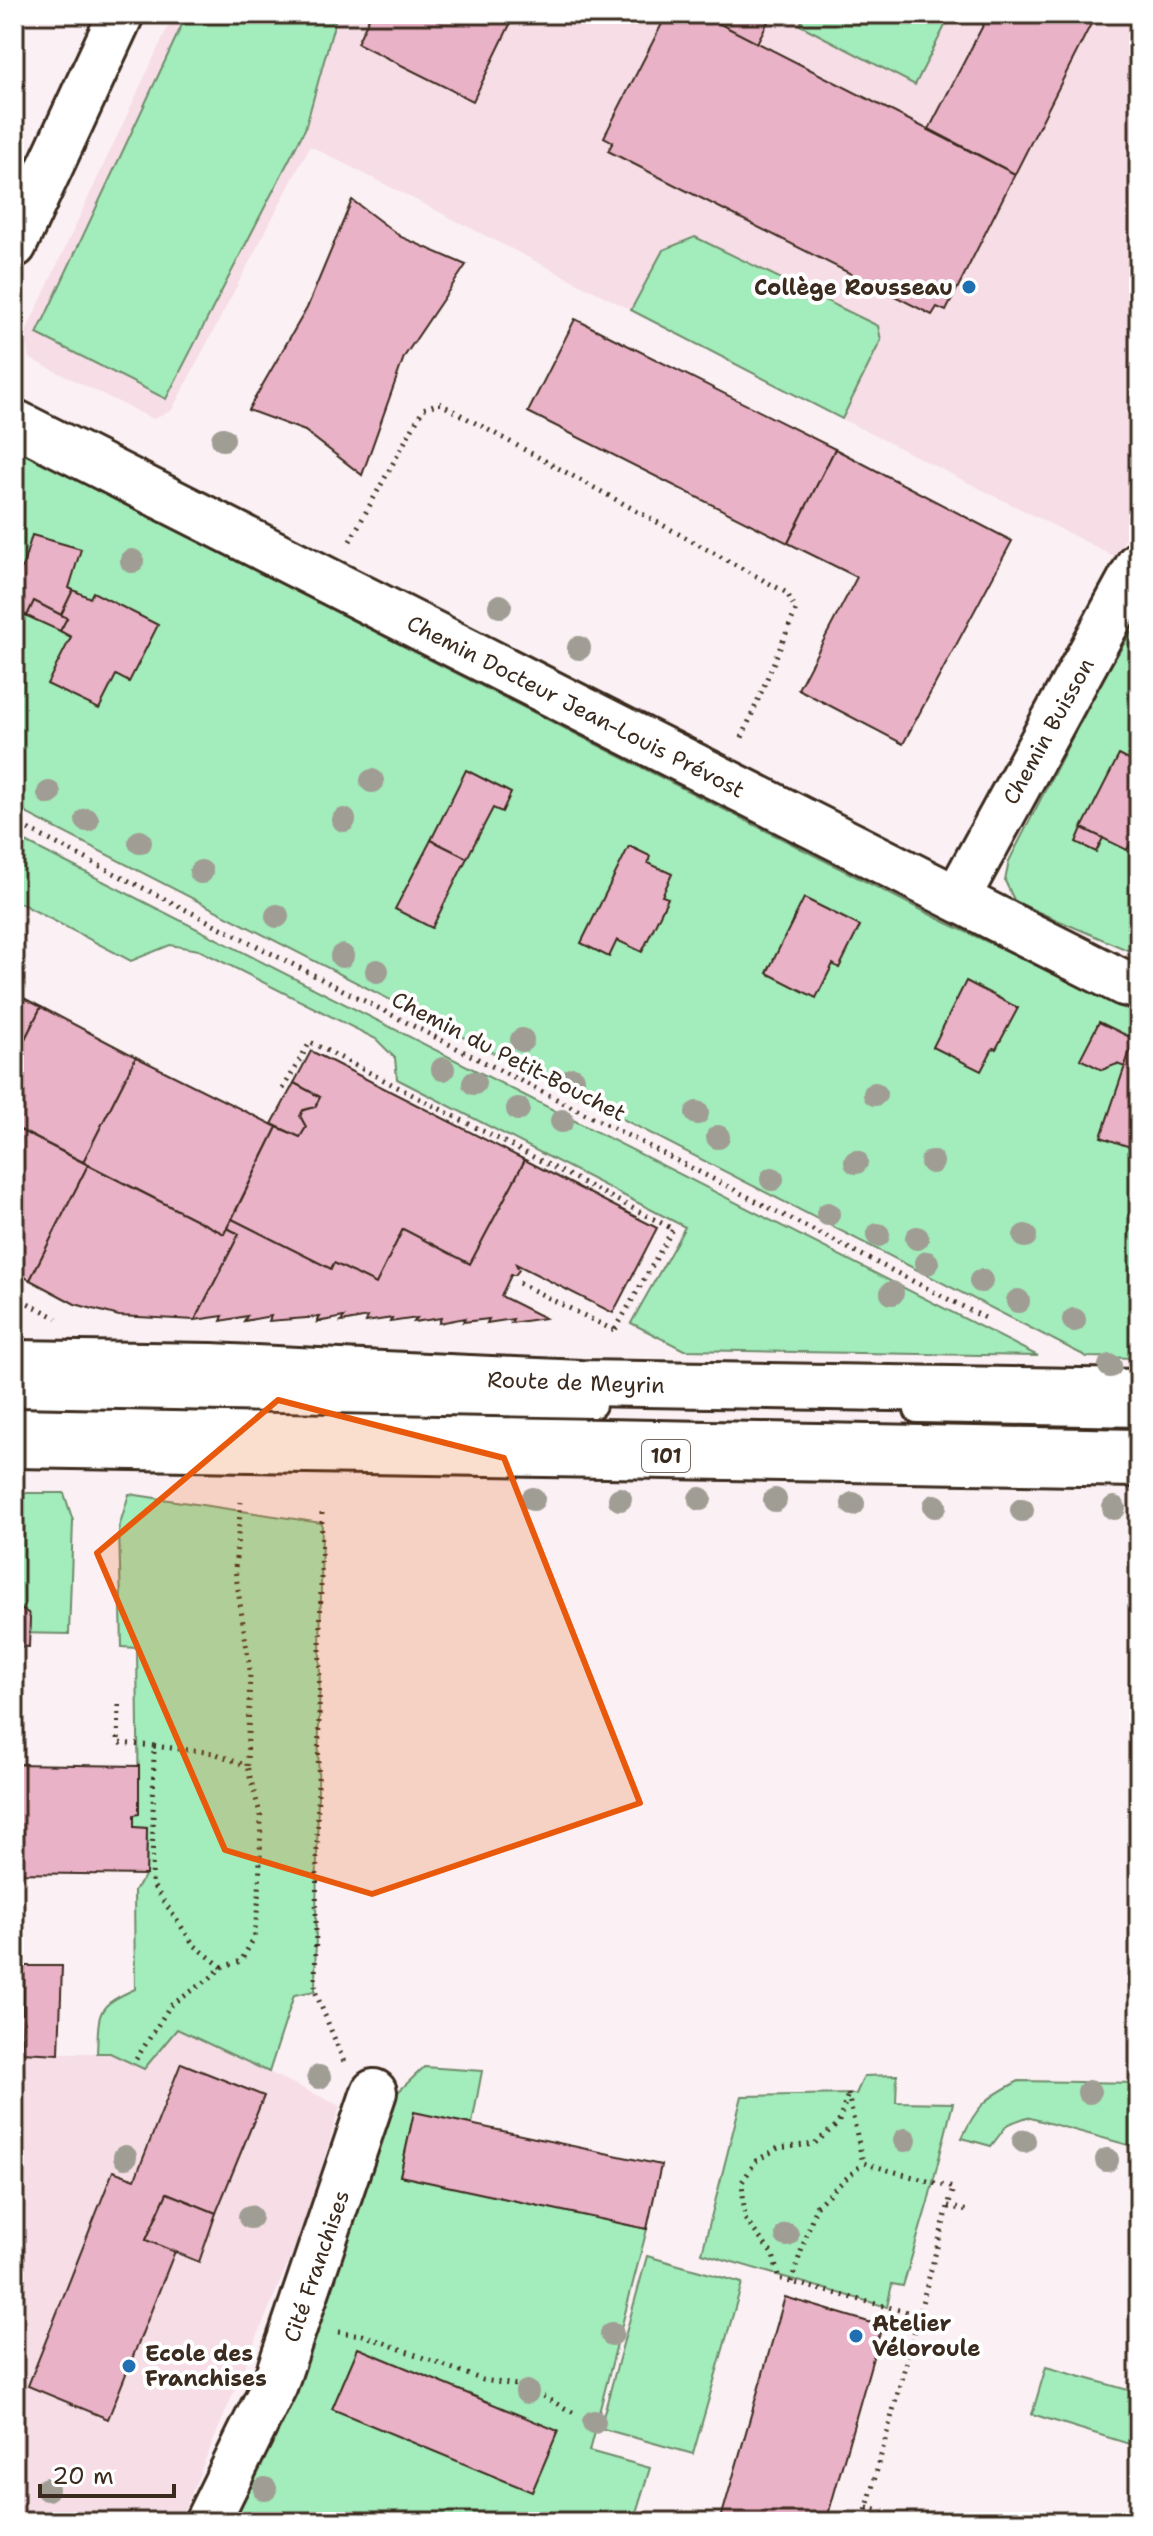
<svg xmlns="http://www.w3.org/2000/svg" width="1153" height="2536" font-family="'Shantell Sans',sans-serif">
<rect width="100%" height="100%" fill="#fbf0f4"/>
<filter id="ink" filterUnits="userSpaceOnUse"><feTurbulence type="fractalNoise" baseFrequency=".0125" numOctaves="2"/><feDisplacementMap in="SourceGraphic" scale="16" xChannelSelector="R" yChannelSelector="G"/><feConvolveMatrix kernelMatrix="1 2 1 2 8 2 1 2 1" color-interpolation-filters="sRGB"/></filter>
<g filter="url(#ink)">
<g fill="#f6dde6">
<polygon points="174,14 1139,14 1139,517 1114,556 842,419 881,340 663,250 631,310 310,146 172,410 153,419 29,358 25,334"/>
<polygon points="177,2029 340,2106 304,2225 186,2506 176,2522 14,2522 14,2053 110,2053 144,2068"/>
</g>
<g fill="#a3ecbb" stroke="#6f8b6c" stroke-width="2">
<polygon points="187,14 337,14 305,129 166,399 37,334"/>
<polygon points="805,14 951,14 915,85 800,25"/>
<polygon points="695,237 878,326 881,340 842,419 631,310 663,250"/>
<polygon points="14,448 947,923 1112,1000 1139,1008 1139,1358 1087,1357 14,807"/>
<polygon points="1139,619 1139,955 1015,902 1005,881 1009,861 1098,687"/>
<polygon points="14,836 1038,1356 684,1350 631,1323 685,1227 397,1079 395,1058 376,1039 199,950 170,945 131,961 14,900"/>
<polygon points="14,1493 64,1493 73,1521 69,1634 14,1633"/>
<path d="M129 1494 322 1523 315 1991 294 1995 269 2072 177 2029 144 2069 110 2053H97C99 2011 95 2007 135 1989L134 1890 146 1875 147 1829 134 1827V1815L139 1814 137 1648 122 1647 119 1527Z"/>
<polygon points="424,2067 482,2071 472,2124 414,2113 400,2176 647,2229 589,2451 650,2468 633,2522 220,2522 312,2346 397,2093"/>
<polygon points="897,2075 896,2102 953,2103 928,2202 903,2286 892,2284 887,2307 702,2253 742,2096 856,2094 864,2076"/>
<path d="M1019 2081 1139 2083V2148L1027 2117 1008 2124 991 2146 962 2138C977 2105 987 2097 1019 2081Z"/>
<polygon points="647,2256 742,2283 693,2454 600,2428"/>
<polygon points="1046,2367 1139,2393 1139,2447 1032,2414"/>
</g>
<g fill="#eab2c7" stroke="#3b2a1e" stroke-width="2">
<polygon points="371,14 515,14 473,101 357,43"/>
<polygon points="667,14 701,14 1015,174 946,311 937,307 932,315 608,151 613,142 604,137"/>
<polygon points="701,14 772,14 757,43"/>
<polygon points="989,14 1096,14 1015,174 929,129"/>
<polygon points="352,200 401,237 466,265 404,357 362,475 305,431 248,410 307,308"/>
<polygon points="575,319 835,449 788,543 528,412"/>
<polygon points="835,449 1012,541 903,744 798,689 857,577 788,543"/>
<polygon points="32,535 81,549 69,588 73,590 61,615 34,601 27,616 14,609 14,583 23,565"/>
<polygon points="73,590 90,598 93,592 158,625 129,682 116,675 99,709 47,684 71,637 60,631 67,618 61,615"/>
<polygon points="34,601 67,618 60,631 27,616"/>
<polygon points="1119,755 1139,765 1139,829 1127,850 1082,828"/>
<polygon points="466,770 511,793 502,812 493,808 467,858 431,840"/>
<polygon points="1082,828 1103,838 1096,852 1076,842"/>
<polygon points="431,840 467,858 432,928 395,909"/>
<polygon points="629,846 650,856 648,863 672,874 662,896 668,898 642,952 617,940 609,957 581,943"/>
<polygon points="804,898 860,926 839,968 833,964 816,998 767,973"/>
<polygon points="966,981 1018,1008 996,1049 993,1048 981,1071 933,1047"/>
<polygon points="14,993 41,1007 14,1061"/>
<polygon points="41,1007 136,1057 83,1162 14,1127 14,1061"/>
<polygon points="1099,1022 1134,1039 1125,1067 1117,1064 1102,1070 1080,1059"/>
<polygon points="311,1051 525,1160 470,1264 403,1229 376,1284 334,1263 331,1269 232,1219 277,1127 300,1137 306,1127 300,1116 303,1110 315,1107 320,1097 294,1083"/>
<polygon points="1130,1051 1139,1054 1139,1137 1134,1136 1130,1147 1101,1137"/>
<polygon points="136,1057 277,1127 224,1234 83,1162"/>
<polygon points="294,1083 320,1097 315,1107 303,1110 300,1116 306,1127 300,1137 272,1124"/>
<polygon points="14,1127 88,1165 30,1280 14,1272"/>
<polygon points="525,1160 657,1228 613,1313 516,1264 519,1270 515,1275 511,1275 501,1296 545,1318 511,1323 513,1319 487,1323 489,1319 463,1322 465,1318 439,1323 441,1318 414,1322 417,1318 390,1322 392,1318 366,1322 368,1317 341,1322 344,1317 317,1322 320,1317 269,1321 271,1316 244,1321 247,1316 221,1321 223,1316 195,1320 239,1234 227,1228 232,1219 331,1269 334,1263 376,1284 403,1229 470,1264"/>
<polygon points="88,1165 224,1234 227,1228 239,1234 195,1320 119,1316 75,1304 30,1280"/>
<polygon points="23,1610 28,1613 30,1618 29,1647 14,1646 14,1616 17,1612"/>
<polygon points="14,1764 139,1766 139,1814 134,1815 134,1827 147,1828 146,1875 14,1873"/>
<polygon points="14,1940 25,1940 22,2052 14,2052"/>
<polygon points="24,1966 62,1966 59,2054 22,2052"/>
<polygon points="181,2063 264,2096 216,2213 167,2193 146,2240 175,2251 108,2419 28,2386 113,2171 135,2179"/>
<polygon points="414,2112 661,2165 647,2229 400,2176"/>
<polygon points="167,2193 216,2213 199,2262 146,2240"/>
<polygon points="785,2297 882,2326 826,2522 720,2522"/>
<polygon points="358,2348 558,2431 532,2492 332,2409"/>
</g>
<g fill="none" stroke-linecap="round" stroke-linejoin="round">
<defs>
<g id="service">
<polyline points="14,1394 593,1405"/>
<polyline points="917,1410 1139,1414"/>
<polyline points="14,1421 1139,1442"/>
</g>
<g id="minor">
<polyline points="14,422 1124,983 1139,987"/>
<polyline points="957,898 1139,564"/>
<polyline points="207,2522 275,2384 374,2092"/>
</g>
<polyline id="tertiary" points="14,245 121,14"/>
<g id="primary">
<polyline points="14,1363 211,1366 581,1383 1139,1392"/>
<polyline points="14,1445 1139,1464"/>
</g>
</defs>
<use href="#service" stroke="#3b2a1e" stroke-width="30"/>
<use href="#minor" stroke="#3b2a1e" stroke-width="50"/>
<use href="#tertiary" stroke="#3b2a1e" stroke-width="50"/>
<use href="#primary" stroke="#3b2a1e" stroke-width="50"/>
<g stroke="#3b2a1e" stroke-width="5" stroke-dasharray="2 6" stroke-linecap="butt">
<polyline points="350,541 423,409 439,403 787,593 796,610 741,740"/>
<polyline points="14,822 989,1320"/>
<polyline points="283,1089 310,1042 673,1229 615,1330"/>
<polyline points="519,1283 615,1331"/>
<polyline points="14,1296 57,1318"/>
<polyline points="322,1513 315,1991 344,2062"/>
<polyline points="119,1705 118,1743 154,1746 152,1884 194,1945 222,1967 209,1979 170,2006 133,2064"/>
<polyline points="154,1746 214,1753 247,1766 250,1671 235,1569 241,1502"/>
<polyline points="222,1967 241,1961 254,1938 259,1896 261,1817 247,1766"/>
<polyline points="848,2094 863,2163 953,2188 863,2522"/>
<polyline points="847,2097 838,2124 814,2144 778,2148 756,2161 742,2182 745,2219 773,2255 779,2279 919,2315"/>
<polyline points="948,2206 971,2212"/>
<polyline points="791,2282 816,2206 863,2163"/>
<polyline points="338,2332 363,2335 483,2380 523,2386 576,2414"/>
<polyline points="867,2507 884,2511"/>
</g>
<use href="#service" stroke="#fff" stroke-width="24"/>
<use href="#minor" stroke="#fff" stroke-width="44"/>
<use href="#tertiary" stroke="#fff" stroke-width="44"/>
<use href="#primary" stroke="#fff" stroke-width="44"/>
</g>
<g fill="#a09e94">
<circle cx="223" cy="439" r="12"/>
<circle cx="132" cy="561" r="12"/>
<circle cx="500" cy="606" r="12"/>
<circle cx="579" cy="648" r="12"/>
<circle cx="372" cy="781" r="12"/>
<circle cx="49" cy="793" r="12"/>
<circle cx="87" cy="820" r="12"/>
<circle cx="344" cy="820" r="12"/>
<circle cx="140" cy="842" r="12"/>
<circle cx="201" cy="872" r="12"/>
<circle cx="277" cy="916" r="12"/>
<circle cx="342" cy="956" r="12"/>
<circle cx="377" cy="971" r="12"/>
<circle cx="522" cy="1040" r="12"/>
<circle cx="443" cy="1069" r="12"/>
<circle cx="573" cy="1079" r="12"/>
<circle cx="474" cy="1083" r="12"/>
<circle cx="875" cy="1094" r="12"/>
<circle cx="518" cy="1109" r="12"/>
<circle cx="697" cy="1113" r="12"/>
<circle cx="562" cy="1121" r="12"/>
<circle cx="718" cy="1137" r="12"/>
<circle cx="856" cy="1162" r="12"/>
<circle cx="932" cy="1162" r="12"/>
<circle cx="772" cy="1179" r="12"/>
<circle cx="828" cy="1214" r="12"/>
<circle cx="878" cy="1235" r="12"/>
<circle cx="1025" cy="1236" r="12"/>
<circle cx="917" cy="1238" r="12"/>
<circle cx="927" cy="1263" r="12"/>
<circle cx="981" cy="1281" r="12"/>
<circle cx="892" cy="1293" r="12"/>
<circle cx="1018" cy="1301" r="12"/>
<circle cx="1074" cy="1320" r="12"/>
<circle cx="1110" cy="1366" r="12"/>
<circle cx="533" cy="1499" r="12"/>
<circle cx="620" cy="1499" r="12"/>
<circle cx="700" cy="1499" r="12"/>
<circle cx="775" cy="1500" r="12"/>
<circle cx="853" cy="1504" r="12"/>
<circle cx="935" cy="1506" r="12"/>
<circle cx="1114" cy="1508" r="12"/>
<circle cx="1022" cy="1510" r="12"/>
<circle cx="319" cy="2077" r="12"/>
<circle cx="1089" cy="2092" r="12"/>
<circle cx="905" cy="2140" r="12"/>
<circle cx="1024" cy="2141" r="12"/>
<circle cx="125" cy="2157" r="12"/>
<circle cx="1107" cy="2160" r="12"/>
<circle cx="250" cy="2217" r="12"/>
<circle cx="787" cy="2235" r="12"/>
<circle cx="612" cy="2334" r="12"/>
<circle cx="527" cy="2392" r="12"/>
<circle cx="594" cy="2422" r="12"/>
<circle cx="47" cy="2489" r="12"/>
<circle cx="265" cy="2489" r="12"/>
</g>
</g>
<path fill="#e8590c" fill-opacity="0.2" stroke="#e8590c" stroke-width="6" stroke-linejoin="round" d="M278 1400 504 1458 640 1803 372 1894 225 1850 97 1553Z"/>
<g fill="#1f6fb2" stroke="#fff" stroke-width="3">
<circle cx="969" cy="287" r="8"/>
<circle cx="856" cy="2336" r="8"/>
<circle cx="129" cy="2366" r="8"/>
</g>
<g text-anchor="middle" stroke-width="8" stroke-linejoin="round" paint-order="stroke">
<rect fill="#fff" stroke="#766a62" stroke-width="2" x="642" y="1440" width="48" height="32" rx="6"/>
<g font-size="20" font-weight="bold" fill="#3b2a1e">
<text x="666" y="1463">101</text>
</g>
<g font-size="22" font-weight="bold" fill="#3b2a1e" stroke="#fff" text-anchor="start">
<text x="953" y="295" text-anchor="end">Collège Rousseau</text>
<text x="872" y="2331">Atelier<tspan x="872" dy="25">Véloroule</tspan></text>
<text x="145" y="2361">Ecole des<tspan x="145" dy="25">Franchises</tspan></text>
</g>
<g font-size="22" fill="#3b2a1e" stroke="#fff">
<text transform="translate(576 706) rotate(27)" y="8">Chemin Docteur Jean-Louis Prévost</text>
<text transform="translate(1048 731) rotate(-61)" y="8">Chemin Buisson</text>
<text transform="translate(509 1056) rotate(27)" y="8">Chemin du Petit-Bouchet</text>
<text transform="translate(576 1382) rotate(2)" y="8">Route de Meyrin</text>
<text transform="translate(316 2266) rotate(-71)" y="8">Cité Franchises</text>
</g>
</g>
<rect width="1153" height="2536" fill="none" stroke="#fff" stroke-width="48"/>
<rect x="24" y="24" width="1105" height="2488" fill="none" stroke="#3b2a1e" stroke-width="3" filter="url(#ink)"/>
<path d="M40 2484v12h134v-12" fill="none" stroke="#3b2a1e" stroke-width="4"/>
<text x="52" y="2484" font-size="24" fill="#3b2a1e" stroke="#ffffff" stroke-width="6" paint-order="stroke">20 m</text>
</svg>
